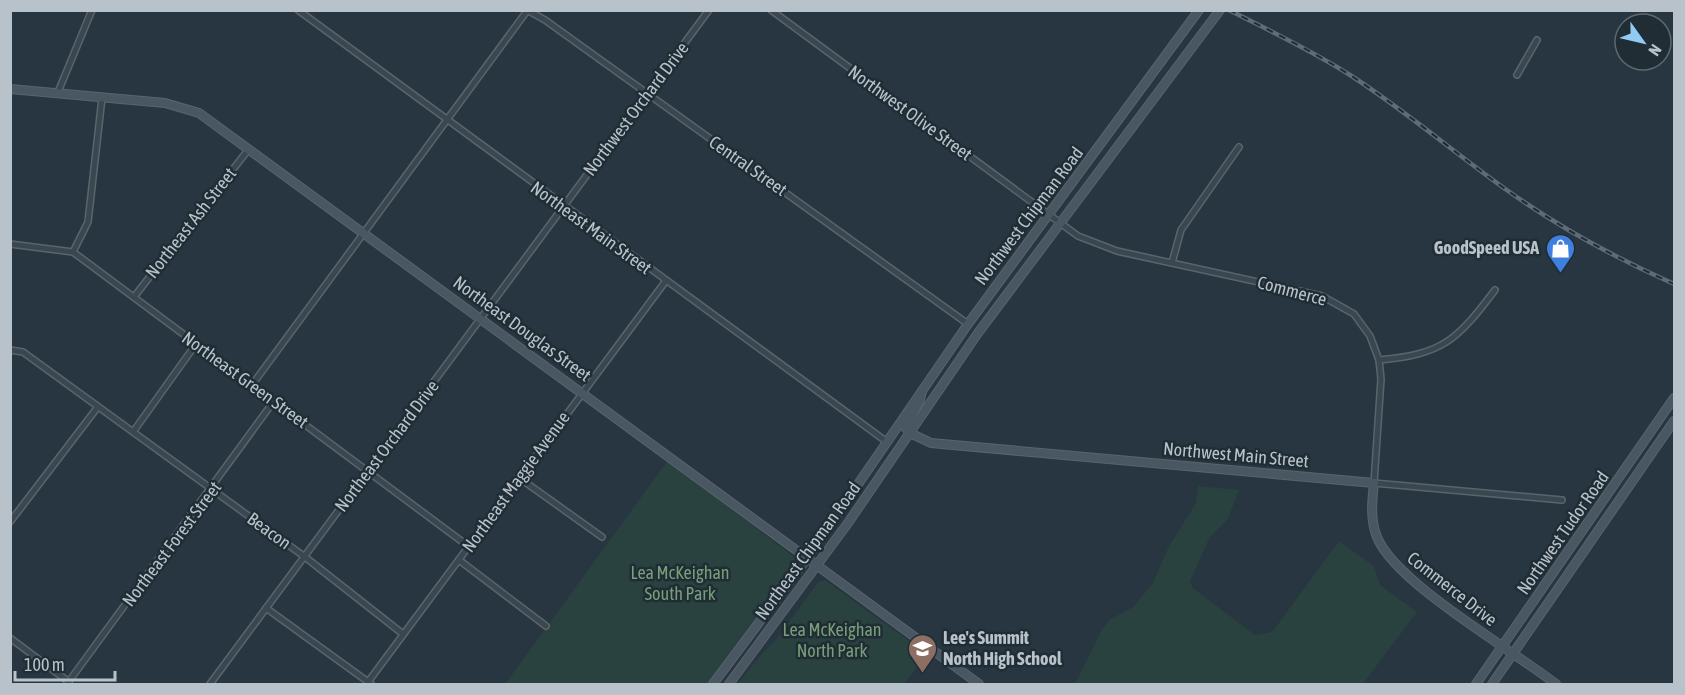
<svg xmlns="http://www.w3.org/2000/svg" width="1685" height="695" font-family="'Asap Condensed',sans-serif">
<rect width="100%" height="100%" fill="#273640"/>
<g fill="#29413f">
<polygon points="668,460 798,560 708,684 505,684"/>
<polygon points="1198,486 1239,490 1228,519 1210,537 1190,581 1193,588 1255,635 1272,632 1339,541 1374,566 1380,585 1417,612 1363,684 1075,684 1102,629 1109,620 1133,607 1153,583 1169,546 1196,503"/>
<polygon points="825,580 927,654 904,684 738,684 758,658 779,636 818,582"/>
</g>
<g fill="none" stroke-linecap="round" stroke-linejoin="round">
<defs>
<g id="street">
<polyline points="298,10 887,442"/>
<polyline points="527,10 545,20 968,324"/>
<polyline points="771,10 1078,236 1117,251 1322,296 1354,314 1370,336 1379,360 1381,379 1374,483 1562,500"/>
<polyline points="1517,75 1537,40"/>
<polyline points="58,92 92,10"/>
<polyline points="10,244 73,252 468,546"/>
<polyline points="73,252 88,222 102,98"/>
<polyline points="1172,263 1181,230 1239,147"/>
<polyline points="134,297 248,150"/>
<polyline points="10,350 23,352 305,557 403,634"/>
<path d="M1379 360C1444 354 1457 340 1495 290"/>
<polyline points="252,385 527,11"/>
<polyline points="133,432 196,344"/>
<polyline points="518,477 602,537"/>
<polyline points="10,522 97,408"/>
<polyline points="459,560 546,626"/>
<polyline points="266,608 371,684"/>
<polyline points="10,638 69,682"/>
<polyline points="368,682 665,282"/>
<polyline points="67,684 274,401"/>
<polyline points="210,684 709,10"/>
</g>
<g id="secondary">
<polyline points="10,89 165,103 199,113 979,684"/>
<path d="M922 391 920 400 905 427 910 433 931 443 1374 483C1372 501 1370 520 1377 537 1395 583 1514 651 1556 684"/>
<polyline points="713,684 808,557 968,324 1199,10"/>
<polyline points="729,684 848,523 978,333 1220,10"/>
<polyline points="1476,684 1674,398"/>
<polyline points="1492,684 1674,421"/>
</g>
</defs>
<use href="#street" stroke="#59656d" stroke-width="8"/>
<use href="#secondary" stroke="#59656d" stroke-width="10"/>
<use href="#street" stroke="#3b4750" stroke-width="5"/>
<use href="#secondary" stroke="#495763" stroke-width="8"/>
<defs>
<path id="rail" d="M1229 10C1270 31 1311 50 1350 75 1406 111 1457 155 1511 193 1562 229 1618 259 1674 284"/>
</defs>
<use href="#rail" stroke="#5d6c77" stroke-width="4.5"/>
<use href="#rail" stroke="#202d35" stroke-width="2" stroke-dasharray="7" stroke-linecap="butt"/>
</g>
<defs>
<symbol id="shop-pin" viewBox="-11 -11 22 30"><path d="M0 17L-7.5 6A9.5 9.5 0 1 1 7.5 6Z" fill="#3f7fe0" stroke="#202d35"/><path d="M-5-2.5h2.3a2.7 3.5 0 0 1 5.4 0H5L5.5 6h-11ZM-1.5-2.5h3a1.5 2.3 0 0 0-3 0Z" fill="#fff"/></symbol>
<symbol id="school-pin" viewBox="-11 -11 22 30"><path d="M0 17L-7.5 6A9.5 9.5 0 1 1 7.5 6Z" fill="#8d6e63" stroke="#202d35"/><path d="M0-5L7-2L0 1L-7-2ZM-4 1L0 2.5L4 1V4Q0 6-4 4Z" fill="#fff"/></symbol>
</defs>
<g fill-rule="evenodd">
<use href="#shop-pin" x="1544" y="232" width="33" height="45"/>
<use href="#school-pin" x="906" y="632" width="33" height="45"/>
</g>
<g text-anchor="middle" stroke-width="5" stroke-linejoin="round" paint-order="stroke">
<g font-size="18" fill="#b8c2ca" stroke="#202d35">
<text transform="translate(636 109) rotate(-53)" y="6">Northwest Orchard Drive</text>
<text transform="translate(910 113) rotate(36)" y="6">Northwest Olive Street</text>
<text transform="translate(748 166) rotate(35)" y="6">Central Street</text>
<text transform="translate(1029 216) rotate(-53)" y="6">Northwest Chipman Road</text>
<text transform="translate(191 223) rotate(-52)" y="6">Northeast Ash Street</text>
<text transform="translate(591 228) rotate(36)" y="6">Northeast Main Street</text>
<text transform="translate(1292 291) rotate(15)" y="6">Commerce</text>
<text transform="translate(522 329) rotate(36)" y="6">Northeast Douglas Street</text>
<text transform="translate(245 380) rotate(36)" y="6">Northeast Green Street</text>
<text transform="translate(387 446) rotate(-53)" y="6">Northeast Orchard Drive</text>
<text transform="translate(1236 455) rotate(5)" y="6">Northwest Main Street</text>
<text transform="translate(516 482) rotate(-54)" y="6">Northeast Maggie Avenue</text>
<text transform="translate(269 531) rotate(36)" y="6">Beacon</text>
<text transform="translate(1563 533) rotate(-55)" y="6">Northwest Tudor Road</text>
<text transform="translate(172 544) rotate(-53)" y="6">Northeast Forest Street</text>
<text transform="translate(808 551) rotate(-54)" y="6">Northeast Chipman Road</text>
<text transform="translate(1452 589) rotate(38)" y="6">Commerce Drive</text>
</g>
<g font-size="18" font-weight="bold" fill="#b8c2ca" stroke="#202d35" text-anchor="end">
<text x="1539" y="254">GoodSpeed USA</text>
<text x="943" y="644" text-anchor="start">Lee's Summit<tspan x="943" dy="21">North High School</tspan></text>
</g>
<g font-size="18" fill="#779f79" stroke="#202d35">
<text x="680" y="579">Lea McKeighan<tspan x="680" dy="21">South Park</tspan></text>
<text x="832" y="636">Lea McKeighan<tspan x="832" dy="21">North Park</tspan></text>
</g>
</g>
<rect width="1685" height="695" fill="none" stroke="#b8c2ca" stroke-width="24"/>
<g transform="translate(1643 42) rotate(124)"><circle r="28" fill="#202d35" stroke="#5d6971" stroke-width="1.5"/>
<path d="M0-4.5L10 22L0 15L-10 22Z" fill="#93caf4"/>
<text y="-9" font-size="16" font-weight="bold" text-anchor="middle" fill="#b8c2ca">N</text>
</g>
<path d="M15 671v9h100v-9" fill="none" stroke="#b8c2ca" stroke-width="3"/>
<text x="24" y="671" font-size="18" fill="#b8c2ca" stroke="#202d35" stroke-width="4.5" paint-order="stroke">100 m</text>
</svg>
